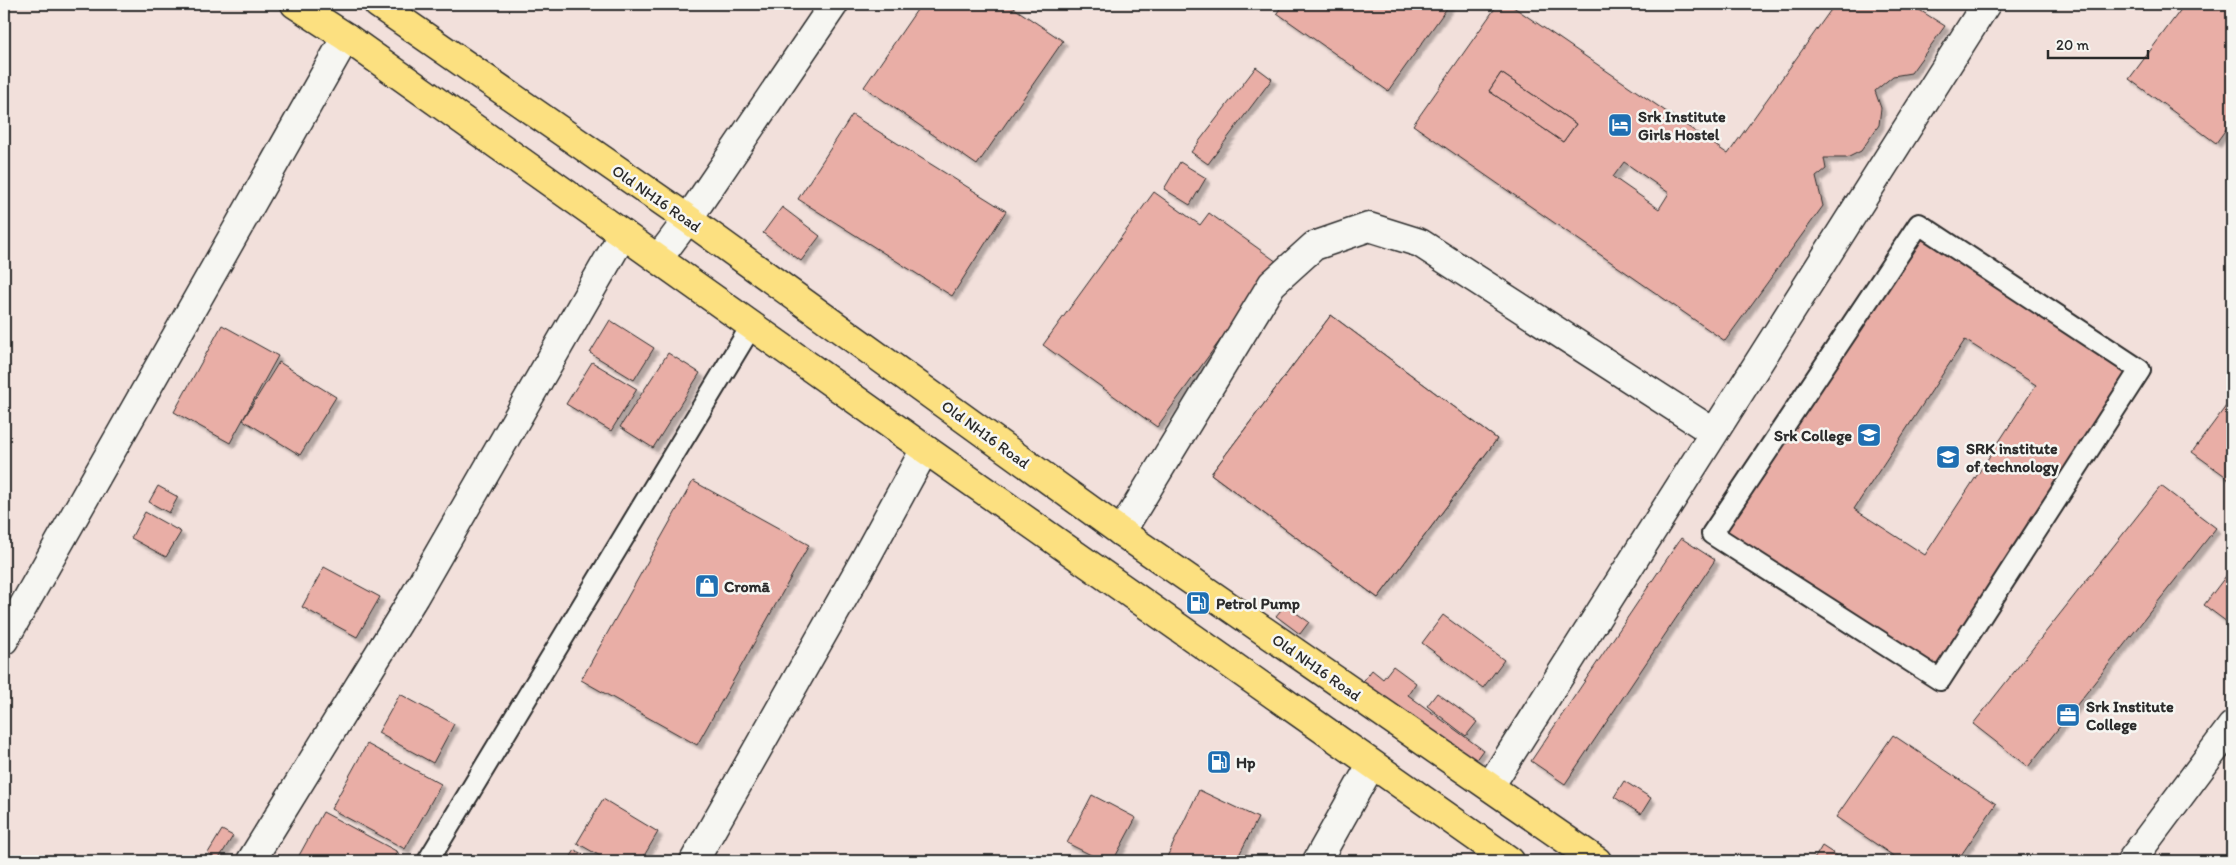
<svg xmlns="http://www.w3.org/2000/svg" width="2236" height="865" font-family="Itim,sans-serif">
<defs>
<filter id="shadow"><feDropShadow dx="4.5" dy="4.5" stdDeviation="1" flood-color="#0004"/></filter>
</defs>
<rect width="100%" height="100%" fill="#f2e0db"/>
<filter id="ink" filterUnits="userSpaceOnUse"><feTurbulence type="fractalNoise" baseFrequency=".02" numOctaves="2"/><feDisplacementMap in="SourceGraphic" scale="10" xChannelSelector="R" yChannelSelector="G"/><feConvolveMatrix kernelMatrix="1 2 1 2 8 2 1 2 1" color-interpolation-filters="sRGB"/></filter>
<g filter="url(#ink)">
<g fill="#e9aea6" stroke="#2b2b2b" fill-rule="evenodd" filter="url(#shadow)">
<polygon points="921,4 1008,4 1063,41 977,165 864,87"/>
<polygon points="1283,4 1450,4 1388,91 1277,13"/>
<path d="M1498 4H1509L1728 154 1835 4H1910L1945 26 1911 73 1893 76 1875 91 1881 108 1879 125 1861 151 1847 158H1824L1826 169 1816 177 1823 206 1725 341 1413 125ZM1501 73 1576 124 1563 142 1489 91ZM1624 162 1669 193 1659 209 1613 177Z"/>
<polygon points="2185,4 2232,4 2232,121 2216,143 2129,79"/>
<polygon points="1256,67 1272,79 1208,164 1191,152"/>
<polygon points="1501,73 1576,124 1563,142 1489,91"/>
<polygon points="852,115 1006,211 952,296 798,199"/>
<polygon points="1180,162 1206,178 1190,205 1164,189"/>
<polygon points="1154,192 1200,225 1209,213 1277,262 1157,427 1043,345"/>
<polygon points="782,207 820,236 801,261 763,233"/>
<path d="M1919 224 2140 370 1940 680 1712 534ZM1965 340 2036 385 1925 555 1854 509Z"/>
<polygon points="1331,315 1497,439 1378,598 1211,474"/>
<polygon points="1331,315 1497,439 1378,598 1211,474"/>
<polygon points="610,320 654,348 634,380 590,353"/>
<polygon points="222,325 278,356 230,443 174,412"/>
<polygon points="668,353 700,373 653,448 620,427"/>
<polygon points="279,362 336,397 300,455 243,420"/>
<polygon points="592,362 637,389 611,431 566,404"/>
<polygon points="2232,398 2232,481 2192,452"/>
<polygon points="693,481 809,545 697,745 581,680"/>
<polygon points="158,486 178,497 169,513 149,502"/>
<polygon points="2161,486 2216,528 2028,767 1973,724"/>
<polygon points="145,512 181,532 166,557 131,538"/>
<polygon points="1681,538 1715,560 1565,784 1531,761"/>
<polygon points="324,567 380,597 357,637 302,607"/>
<polygon points="2232,568 2232,615 2227,622 2204,605"/>
<polygon points="1285,605 1309,622 1300,634 1276,616"/>
<polygon points="1443,615 1504,660 1483,688 1422,643"/>
<polygon points="1393,666 1416,683 1408,695 1483,750 1472,765 1361,684 1372,670 1383,679"/>
<polygon points="1437,693 1477,722 1466,736 1427,706"/>
<polygon points="400,694 454,724 433,763 378,733"/>
<polygon points="1893,735 1996,804 1957,861 1901,861 1836,817"/>
<polygon points="367,744 441,784 405,849 331,809"/>
<polygon points="1624,781 1651,798 1641,814 1614,797"/>
<polygon points="1199,790 1258,818 1236,861 1165,861"/>
<polygon points="1092,795 1136,818 1113,861 1103,861 1067,843"/>
<polygon points="603,799 658,832 641,861 609,861 577,843"/>
<polygon points="323,812 398,852 393,861 296,861"/>
<polygon points="222,830 233,836 218,860 208,853"/>
<polygon points="1822,846 1845,861 1813,861"/>
<polygon points="575,850 594,861 568,861"/>
</g>
<g fill="none" stroke-linecap="round" stroke-linejoin="round">
<defs>
<g id="lane">
<polygon points="1919,224 2140,370 1940,680 1712,534"/>
<polyline points="428,861 752,325"/>
</g>
<g id="street">
<polyline points="658,259 688,219 834,4"/>
<polyline points="1121,532 1272,284 1314,246 1369,227 1420,243 1713,432"/>
<polyline points="4,640 346,37"/>
<polyline points="1490,786 1986,4"/>
<polyline points="251,861 414,597 623,234"/>
<polyline points="694,861 864,561 925,449"/>
<polyline points="1317,861 1371,765"/>
<polyline points="2131,861 2232,726"/>
</g>
<g id="primary">
<polyline points="295,4 346,37 925,449 1510,861"/>
<polyline points="378,4 688,219 1121,532 1597,861"/>
</g>
</defs>
<use href="#lane" stroke="#2b2b2b" stroke-width="24"/>
<use href="#street" stroke="#2b2b2b" stroke-width="31"/>
<use href="#primary" stroke="#2b2b2b" stroke-width="31"/>
<use href="#lane" stroke="#f6f6f2" stroke-width="20"/>
<use href="#street" stroke="#f6f6f2" stroke-width="28"/>
<use href="#primary" stroke="#fce080" stroke-width="28"/>
</g>
</g>
<defs>
<symbol id="hotel-square" viewBox="-11 -11 22 22"><rect x="-9" y="-9" width="18" height="18" rx="4" fill="#1f6fb2" stroke="#f6f6f2"/><path d="M-6-4.5h1.5V1H6V5H4.5V3h-9V5H-6ZM-4 0a1.8 1.8 0 1 1 3.6 0ZM.5 0V-2.5h3Q6-2.5 6 0Z" fill="#fff"/></symbol>
<symbol id="university-square" viewBox="-11 -11 22 22"><rect x="-9" y="-9" width="18" height="18" rx="4" fill="#1f6fb2" stroke="#f6f6f2"/><path d="M0-5L7-2L0 1L-7-2ZM-4 1L0 2.5L4 1V4Q0 6-4 4Z" fill="#fff"/></symbol>
<symbol id="shop-square" viewBox="-11 -11 22 22"><rect x="-9" y="-9" width="18" height="18" rx="4" fill="#1f6fb2" stroke="#f6f6f2"/><path d="M-5-2.5h2.3a2.7 3.5 0 0 1 5.4 0H5L5.5 6h-11ZM-1.5-2.5h3a1.5 2.3 0 0 0-3 0Z" fill="#fff"/></symbol>
<symbol id="fuel-square" viewBox="-11 -11 22 22"><rect x="-9" y="-9" width="18" height="18" rx="4" fill="#1f6fb2" stroke="#f6f6f2"/><path d="M-5.5-6h7V0h2V4h1.3V-2.5L3-4.5l.8-.8L6-3V5H2.5V1h-1V6h-7ZM-4.2-4.7v3.2H.2V-4.7Z" fill="#fff"/></symbol>
<symbol id="office-square" viewBox="-11 -11 22 22"><rect x="-9" y="-9" width="18" height="18" rx="4" fill="#1f6fb2" stroke="#f6f6f2"/><path d="M-6-3h4V-5.5h4V-3h4V5H-6ZM-1-4.5V-3h2v-1.5ZM-6 0V1H6V0Z" fill="#fff"/></symbol>
</defs>
<g fill-rule="evenodd">
<use href="#hotel-square" x="1606" y="111" width="28" height="28"/>
<use href="#university-square" x="1855" y="421" width="28" height="28"/>
<use href="#university-square" x="1934" y="443" width="28" height="28"/>
<use href="#shop-square" x="693" y="572" width="28" height="28"/>
<use href="#fuel-square" x="1184" y="589" width="28" height="28"/>
<use href="#office-square" x="2054" y="701" width="28" height="28"/>
<use href="#fuel-square" x="1205" y="748" width="28" height="28"/>
</g>
<g text-anchor="middle" stroke-width="5" stroke-linejoin="round" paint-order="stroke">
<g font-size="16" font-weight="bold" fill="#2b2b2b" stroke="#f6f6f2" text-anchor="start">
<text x="1638" y="122">Srk Institute<tspan x="1638" dy="18">Girls Hostel</tspan></text>
<text x="1852" y="441" text-anchor="end">Srk College</text>
<text x="1966" y="454">SRK institute<tspan x="1966" dy="18">of technology</tspan></text>
<text x="724" y="592">Cromā</text>
<text x="1216" y="609">Petrol Pump</text>
<text x="2086" y="712">Srk Institute<tspan x="2086" dy="18">College</tspan></text>
<text x="1236" y="768">Hp</text>
</g>
<g font-size="16" fill="#2b2b2b" stroke="#f6f6f2">
<text transform="translate(657 198) rotate(35)" y="6">Old NH16 Road</text>
<text transform="translate(986 434) rotate(36)" y="6">Old NH16 Road</text>
<text transform="translate(1317 667) rotate(35)" y="6">Old NH16 Road</text>
</g>
</g>
<rect width="2236" height="865" fill="none" stroke="#f6f6f2" stroke-width="20"/>
<rect x="10" y="10" width="2216" height="845" fill="none" stroke="#2b2b2b" stroke-width="2" filter="url(#ink)"/>
<path d="M2048 50v8h100v-8" fill="none" stroke="#2b2b2b" stroke-width="2.5"/>
<text x="2056" y="50" font-size="15" fill="#2b2b2b" stroke="#f6f6f2" stroke-width="4" paint-order="stroke">20 m</text>
</svg>
